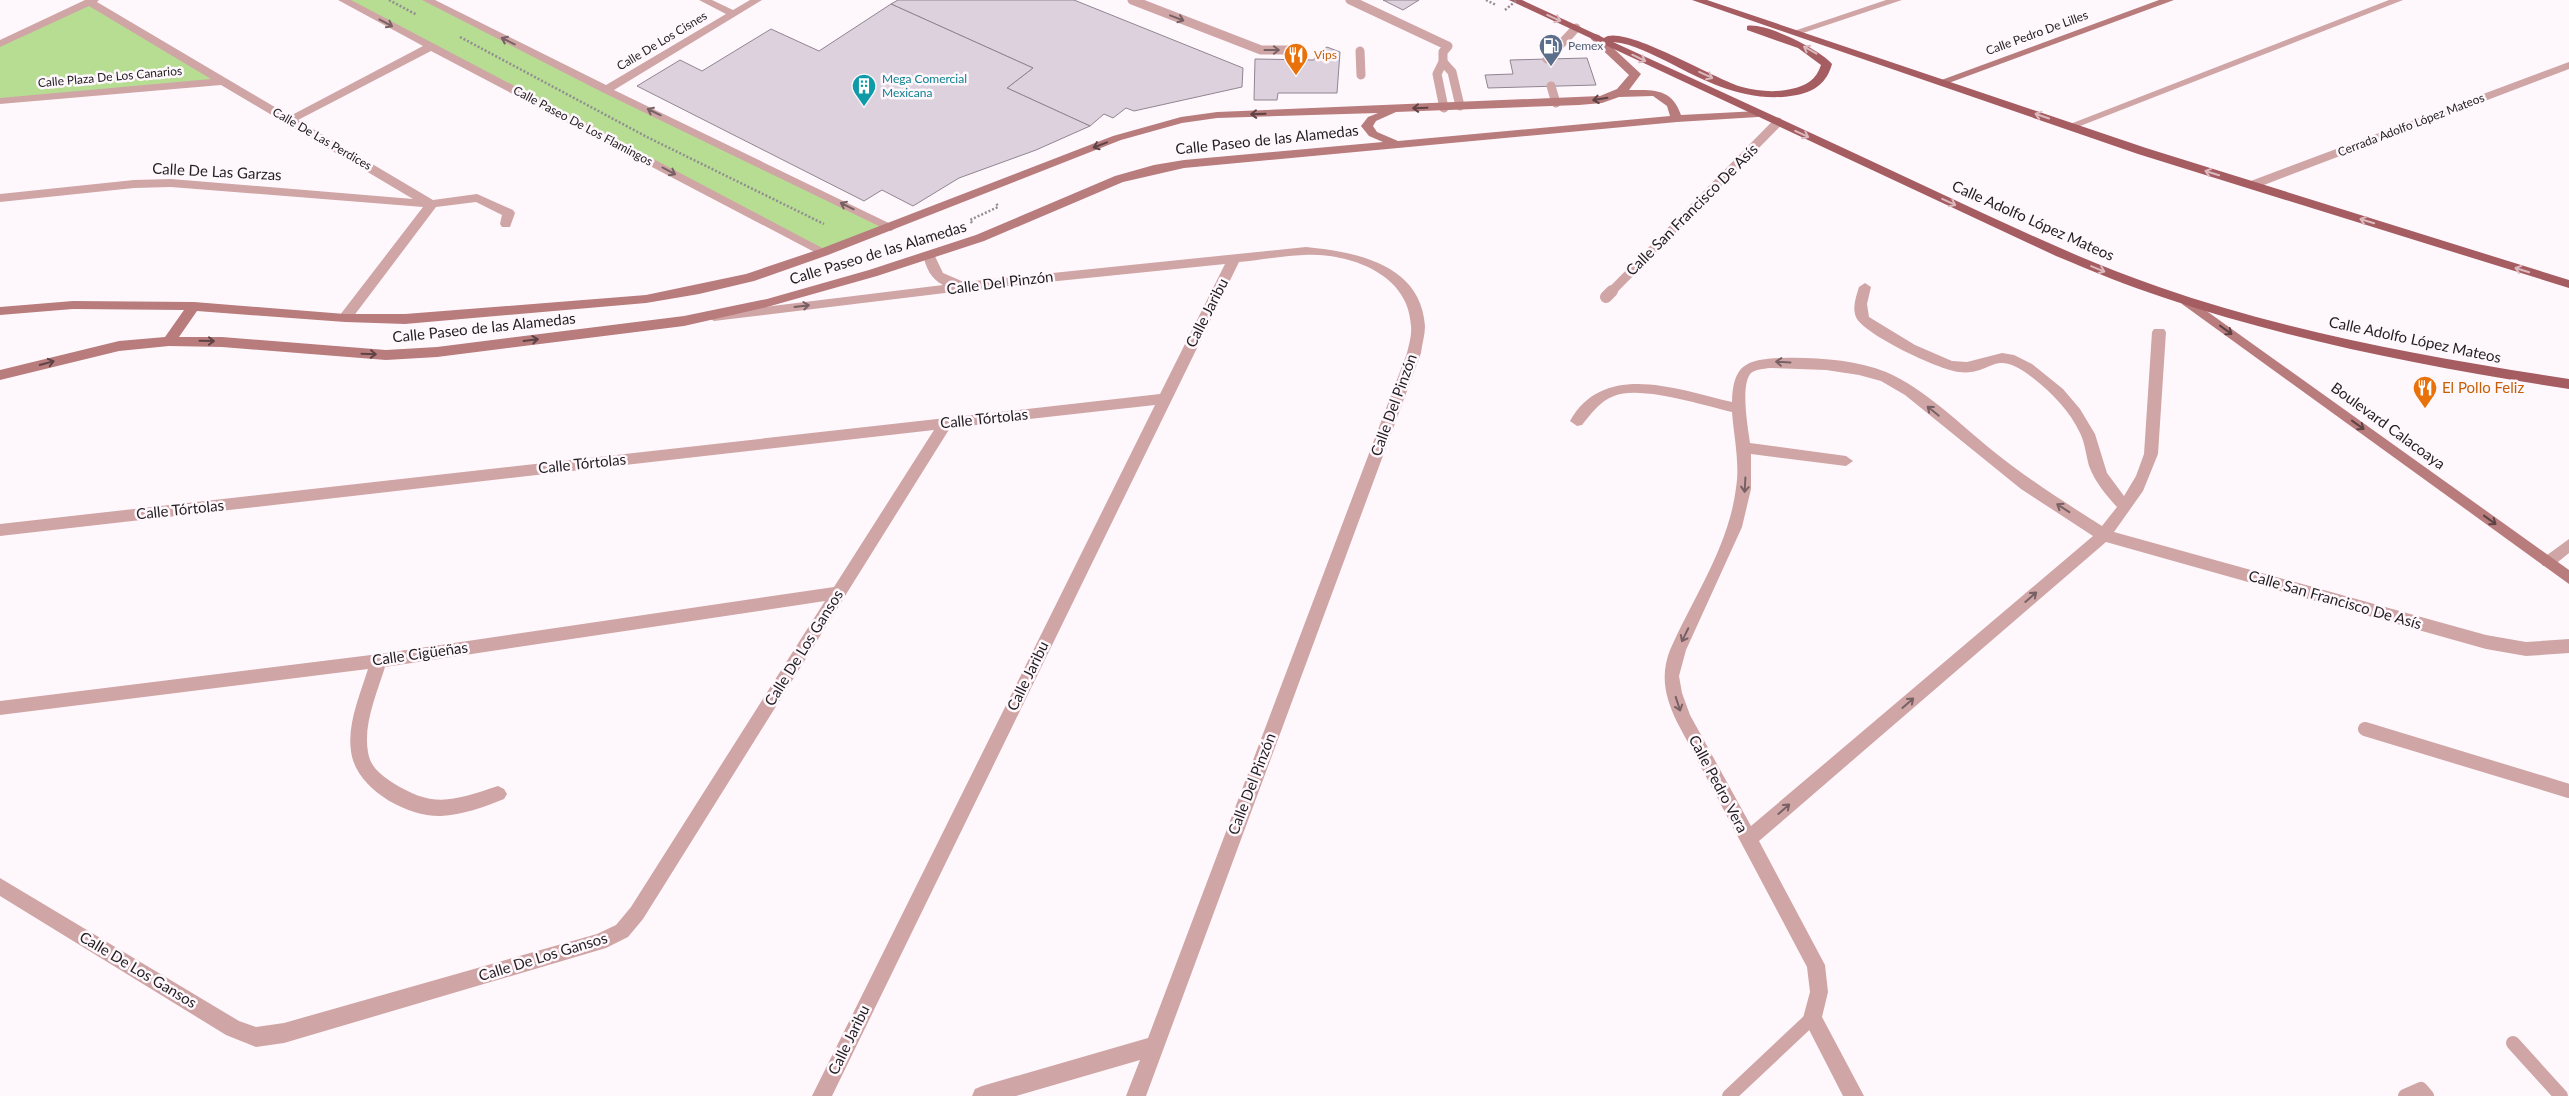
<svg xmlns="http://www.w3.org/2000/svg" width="2569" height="1096" font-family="Lato,sans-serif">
<rect width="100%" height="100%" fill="#fef8fd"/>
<g fill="#b7dd93">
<polygon points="344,0 427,0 891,227 824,252"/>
<polygon points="89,2 223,81 0,101 0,44"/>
</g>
<g fill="#dcd1dd" stroke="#908591">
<polygon points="898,0 1074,0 1243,68 1242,87 1134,111 1126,108 1113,118 1104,114 1090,126 1007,88 1033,68 891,4"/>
<polygon points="1383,0 1419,0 1403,10"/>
<polygon points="891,4 1033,68 1007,88 1090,126 1036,150 959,178 913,206 882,190 864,201 637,86 680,60 702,71 771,29 819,51"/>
<polygon points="1327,47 1340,52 1337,93 1278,93 1277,100 1254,100 1255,59 1314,60 1315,56"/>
<polygon points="1587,58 1596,85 1488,88 1485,75 1513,74 1510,60"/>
</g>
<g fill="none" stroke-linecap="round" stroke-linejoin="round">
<g stroke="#928d91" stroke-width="2.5" stroke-dasharray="2 2" stroke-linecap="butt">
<polyline points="389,0 417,15"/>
<polyline points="1486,0 1496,5"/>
<polyline points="460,37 647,137 824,224"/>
<polyline points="972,223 970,220 998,207 996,202"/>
</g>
<g stroke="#d0a5a6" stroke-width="9">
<polyline points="1132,0 1261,50 1295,50"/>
<polyline points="1350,0 1448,46 1443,52 1443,62 1437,74 1444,108"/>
<polyline points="1360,51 1361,75"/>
<polyline points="1547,59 1576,28"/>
<polyline points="1443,62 1452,72 1460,106"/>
<polyline points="1551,86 1556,103"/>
<polyline points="1610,293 1778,122"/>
</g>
<polyline stroke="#d0a5a6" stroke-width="12" points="1606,297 1612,291"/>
<g stroke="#d0a5a6" stroke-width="14">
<polyline points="2365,729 2569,791"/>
<polyline points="2513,1043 2561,1096"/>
<polyline points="1729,1096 1812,1018"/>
<polyline points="2405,1096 2421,1089 2427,1096"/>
</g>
<g fill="#d0a5a6" fill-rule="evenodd">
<polygon points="85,0 99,0 97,2 290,116 423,46 338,0 351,0 830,252 828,255 820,255 431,51 298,120 433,200 477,194 513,210 515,213 510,227 502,227 500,224 502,215 476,202 436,207 350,321 340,321 338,318 340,315 423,207 171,187 134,188 0,202 0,194 134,180 171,179 413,199 221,85 0,104 0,98 211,79 89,6 0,47 0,40"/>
<polygon points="422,0 435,0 606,85 726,14 699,0 712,0 733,10 750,0 762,0 614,90 897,227 891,231 887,230 602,92"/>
<polygon points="1886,0 1902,0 1800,34 1792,34 1791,32"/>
<polygon points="2389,0 2403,0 2075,128 2067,128 2065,126"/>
<polygon points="2569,62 2569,69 2256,188 2248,188 2246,185 2248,182"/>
<path d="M1306 247C1356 252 1421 264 1425 326 1425 335 1422 344 1421 353L1146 1096H1126L1140 1060 1016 1096H972L975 1089 982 1086 1148 1038 1407 353C1409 344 1412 335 1411 326 1409 274 1350 253 1304 255 1282 256 1260 260 1239 262L832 1096H812L1155 405 950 428 643 919 628 937 606 948 284 1043 256 1047 226 1035 0 896V878L239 1021 256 1027 284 1023 597 934 616 925 631 907 825 601 385 667C377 693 363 724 368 752 370 766 379 773 390 781 433 809 452 801 498 786L504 789 507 794 504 799C484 807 462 815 441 816 406 817 355 788 351 751 347 724 360 695 368 669L0 715V701L379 654 834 587 934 430 0 536V524L1160 394 1225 264 978 289 714 321 707 317 714 313 943 285C931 279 926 268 923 255L929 251 933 252 943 273 964 282Z"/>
<path d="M1865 283 1871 287 1867 304 1869 317 1915 345 1952 361 1967 362 2002 353 2014 355 2032 364 2063 389 2080 409 2095 434 2107 473 2124 496 2136 476 2144 454 2152 332 2154 329H2164L2166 332 2158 454 2143 491 2114 532 2486 635 2526 642 2569 639V653L2526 656 2486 649 2106 542 1759 841 1825 965 1828 992 1822 1017 1864 1096H1843L1803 1018 1810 992 1807 967 1677 722C1665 697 1660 676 1670 650 1693 598 1729 546 1736 488 1740 463 1734 438 1732 412 1704 406 1641 385 1614 396 1600 401 1591 414 1582 425L1577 426 1570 421C1604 360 1679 390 1732 402 1733 365 1746 359 1782 358 1815 357 1856 360 1886 372 1924 388 1961 425 1993 451 2028 479 2064 502 2102 526L2117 507C2106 495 2095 482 2089 466 2086 455 2085 443 2080 433 2070 411 2052 393 2033 378 1992 346 1994 376 1959 372 1939 370 1863 334 1856 317 1852 307 1856 297 1859 287ZM1770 368 1826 370 1859 375 1881 381 1905 395 2021 489 2093 536 1751 826 1690 715 1682 693 1679 676 1686 650 1742 527 1751 489V454L1846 466 1853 461 1846 456 1750 443C1748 428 1740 385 1751 373 1756 369 1763 369 1770 368Z"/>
<polygon points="2569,539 2569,553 2553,566 2543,566 2540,562 2543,558"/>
</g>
<g fill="#b97c7d" fill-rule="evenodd">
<polygon points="2159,0 2174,0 1946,84 1938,84 1936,82"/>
<path d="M1595 34 1599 35 1641 74 1629 90C1653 90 1672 88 1681 115L1758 111 1764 114 1758 117 1677 122 1184 168 1123 182 984 241 877 276 767 307 684 326 437 357 386 360 222 347 169 346 119 351 0 380V370L119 341 165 337 184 310 73 309 0 315V307L73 301 194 302 345 314H405L646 295 746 274 820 249 1113 136 1181 117 1217 112 1600 96 1617 89 1629 75 1591 39 1590 37ZM1653 96 1667 106 1670 116 1398 141 1377 132 1373 126 1376 121 1396 112 1579 105 1602 103 1619 97ZM1378 113 1368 117 1361 126 1369 136 1383 142 1184 160 1154 165 1115 176 976 235 869 270 767 299 684 316 437 347 386 350 222 337H179L197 311 345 322 405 324 646 303 699 294 754 281 828 255 1121 140 1182 123 1217 118Z"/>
<polygon points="2187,297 2569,570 2569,584 2182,304 2181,301 2182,298"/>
</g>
<g fill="#a65d61" fill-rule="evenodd">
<path d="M1509 0H1522L1604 38C1622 23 1716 80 1742 87 1758 91 1774 93 1791 89 1806 86 1816 80 1821 65L1798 48 1747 30V26C1765 22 1821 50 1832 64 1827 82 1816 91 1797 95 1751 104 1710 84 1670 63 1651 54 1634 44 1613 42 1718 90 1824 139 1929 188 2005 223 2080 260 2159 287 2291 333 2432 358 2569 379V389C2433 368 2296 342 2165 298 2128 286 2092 271 2056 256Z"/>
<polygon points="1692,0 1707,0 2146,148 2569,280 2569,288 2138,154"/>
</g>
<polyline stroke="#928d91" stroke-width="2.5" stroke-dasharray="2 2" stroke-linecap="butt" points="1505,10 1517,0"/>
</g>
<defs><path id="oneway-shaft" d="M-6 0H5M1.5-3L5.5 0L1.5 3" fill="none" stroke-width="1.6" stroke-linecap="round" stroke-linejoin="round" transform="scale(1.25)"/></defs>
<g stroke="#786164">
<use href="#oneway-shaft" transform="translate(1177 18) rotate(21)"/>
<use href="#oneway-shaft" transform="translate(386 23) rotate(28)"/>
<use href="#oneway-shaft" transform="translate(508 41) rotate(-154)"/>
<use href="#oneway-shaft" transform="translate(1272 50)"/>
<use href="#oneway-shaft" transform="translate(654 112) rotate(-154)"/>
<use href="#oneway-shaft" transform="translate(669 171) rotate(28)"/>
<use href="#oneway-shaft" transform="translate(847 206) rotate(-154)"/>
<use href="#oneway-shaft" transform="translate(802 306) rotate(-7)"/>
<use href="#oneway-shaft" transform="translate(1783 362) rotate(-177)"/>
<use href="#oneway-shaft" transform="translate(1933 411) rotate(-141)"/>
<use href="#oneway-shaft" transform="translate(1745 485) rotate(93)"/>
<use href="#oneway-shaft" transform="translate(2063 508) rotate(-147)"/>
<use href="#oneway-shaft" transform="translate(2031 597) rotate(-41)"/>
<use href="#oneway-shaft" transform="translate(1685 635) rotate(116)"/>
<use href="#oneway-shaft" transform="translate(1908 703) rotate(-41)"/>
<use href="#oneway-shaft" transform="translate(1678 704) rotate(72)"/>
<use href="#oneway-shaft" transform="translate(1784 809) rotate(-41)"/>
</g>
<g stroke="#dbbabf">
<use href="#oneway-shaft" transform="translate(1554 18) rotate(24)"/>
<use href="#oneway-shaft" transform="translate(1810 50) rotate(-151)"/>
<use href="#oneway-shaft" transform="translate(1639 58) rotate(26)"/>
<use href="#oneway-shaft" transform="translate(1706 75) rotate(25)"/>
<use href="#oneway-shaft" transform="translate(2042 116) rotate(-161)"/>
<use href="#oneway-shaft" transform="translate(1802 134) rotate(25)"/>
<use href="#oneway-shaft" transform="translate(2212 173) rotate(-163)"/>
<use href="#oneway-shaft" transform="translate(1949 202) rotate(25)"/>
<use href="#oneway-shaft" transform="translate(2367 221) rotate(-163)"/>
<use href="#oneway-shaft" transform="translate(2098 269) rotate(22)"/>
<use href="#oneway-shaft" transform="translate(2522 270) rotate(-163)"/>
</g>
<g stroke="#5e4346">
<use href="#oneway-shaft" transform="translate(1600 99) rotate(171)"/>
<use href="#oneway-shaft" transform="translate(1420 108) rotate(178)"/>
<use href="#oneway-shaft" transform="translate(1258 114) rotate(178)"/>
<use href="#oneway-shaft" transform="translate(1100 145) rotate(159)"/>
<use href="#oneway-shaft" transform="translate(2226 330) rotate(36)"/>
<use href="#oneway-shaft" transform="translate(531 340) rotate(-7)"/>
<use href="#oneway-shaft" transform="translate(207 341) rotate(1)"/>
<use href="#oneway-shaft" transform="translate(369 354) rotate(2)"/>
<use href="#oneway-shaft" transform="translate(47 363) rotate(-15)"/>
<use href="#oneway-shaft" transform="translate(2358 425) rotate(36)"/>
<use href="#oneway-shaft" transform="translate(2490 520) rotate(36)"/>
</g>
<defs>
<symbol id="fuel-pin" viewBox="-11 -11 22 30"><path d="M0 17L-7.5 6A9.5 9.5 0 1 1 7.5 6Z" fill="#5c6f8a" stroke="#fef8fd"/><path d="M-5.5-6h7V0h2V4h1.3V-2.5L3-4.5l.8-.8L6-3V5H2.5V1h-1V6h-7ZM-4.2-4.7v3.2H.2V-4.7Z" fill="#fff"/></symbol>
<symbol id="restaurant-pin" viewBox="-11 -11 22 30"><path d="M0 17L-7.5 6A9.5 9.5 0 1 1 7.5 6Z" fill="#e8710a" stroke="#fef8fd"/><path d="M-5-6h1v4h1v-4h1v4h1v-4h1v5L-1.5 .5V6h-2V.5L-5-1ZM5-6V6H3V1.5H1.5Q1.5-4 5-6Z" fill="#fff"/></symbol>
<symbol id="building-pin" viewBox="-11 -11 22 30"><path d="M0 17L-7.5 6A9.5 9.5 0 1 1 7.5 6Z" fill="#0f9aa8" stroke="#fef8fd"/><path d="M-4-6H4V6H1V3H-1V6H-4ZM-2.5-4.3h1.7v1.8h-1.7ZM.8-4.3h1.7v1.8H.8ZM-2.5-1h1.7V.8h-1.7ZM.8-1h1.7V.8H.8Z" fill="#fff"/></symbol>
</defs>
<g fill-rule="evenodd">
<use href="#fuel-pin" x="1537" y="32" width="28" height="38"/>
<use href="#restaurant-pin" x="1282" y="41" width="28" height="38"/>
<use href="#building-pin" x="850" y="72" width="28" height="38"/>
<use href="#restaurant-pin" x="2411" y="374" width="28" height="38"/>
</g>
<g text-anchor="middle" stroke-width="5" stroke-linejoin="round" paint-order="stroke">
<g font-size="12" fill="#211d21" stroke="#fef8fd">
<text transform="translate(2037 33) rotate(-20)" y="4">Calle Pedro De Lilles</text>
<text transform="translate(662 41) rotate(-31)" y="4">Calle De Los Cisnes</text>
<text transform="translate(110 77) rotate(-5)" y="4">Calle Plaza De Los Canarios</text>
<text transform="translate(2411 125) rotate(-21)" y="4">Cerrada Adolfo López Mateos</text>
<text transform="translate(583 126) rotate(28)" y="4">Calle Paseo De Los Flamingos</text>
<text transform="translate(322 139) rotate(30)" y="4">Calle De Las Perdices</text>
</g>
<g font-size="12" fill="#4e5e75" stroke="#fef8fd" text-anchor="start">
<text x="1568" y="50">Pemex</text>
</g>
<g font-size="12" fill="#c56008" stroke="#fef8fd" text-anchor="start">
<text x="1314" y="59">Vips</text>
</g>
<g font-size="12" fill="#0d838f" stroke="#fef8fd" text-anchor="start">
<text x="882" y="83">Mega Comercial<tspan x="882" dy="14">Mexicana</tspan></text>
</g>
<g font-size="15" fill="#211d21" stroke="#fef8fd">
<text transform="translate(1267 140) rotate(-6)" y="5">Calle Paseo de las Alamedas</text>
<text transform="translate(217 172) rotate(3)" y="5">Calle De Las Garzas</text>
<text transform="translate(1692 210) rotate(-45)" y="5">Calle San Francisco De Asís</text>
<text transform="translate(2033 221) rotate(24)" y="5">Calle Adolfo López Mateos</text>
<text transform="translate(878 253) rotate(-17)" y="5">Calle Paseo de las Alamedas</text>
<text transform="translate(1000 283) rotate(-7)" y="5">Calle Del Pinzón</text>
<text transform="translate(1207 313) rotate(-63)" y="5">Calle Jaribu</text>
<text transform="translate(484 328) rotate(-6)" y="5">Calle Paseo de las Alamedas</text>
<text transform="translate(2415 340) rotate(12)" y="5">Calle Adolfo López Mateos</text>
<text transform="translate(1394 405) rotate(-70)" y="5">Calle Del Pinzón</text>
<text transform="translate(984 419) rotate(-6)" y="5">Calle Tórtolas</text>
<text transform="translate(2388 426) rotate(36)" y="5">Boulevard Calacoaya</text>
<text transform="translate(582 464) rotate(-6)" y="5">Calle Tórtolas</text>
<text transform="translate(180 510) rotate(-6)" y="5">Calle Tórtolas</text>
<text transform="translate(2335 600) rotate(16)" y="5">Calle San Francisco De Asís</text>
<text transform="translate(804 648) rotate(-58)" y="5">Calle De Los Gansos</text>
<text transform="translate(420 654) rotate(-8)" y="5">Calle Cigüeñas</text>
<text transform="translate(1028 676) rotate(-64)" y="5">Calle Jaribu</text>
<text transform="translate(1252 784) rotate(-69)" y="5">Calle Del Pinzón</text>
<text transform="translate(1718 784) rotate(62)" y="5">Calle Pedro Vera</text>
<text transform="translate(543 957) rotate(-17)" y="5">Calle De Los Gansos</text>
<text transform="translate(138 970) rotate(31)" y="5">Calle De Los Gansos</text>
<text transform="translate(849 1040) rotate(-64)" y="5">Calle Jaribu</text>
</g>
<g font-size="15" fill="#c56008" stroke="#fef8fd" text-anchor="start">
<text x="2442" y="393">El Pollo Feliz</text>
</g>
</g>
</svg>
